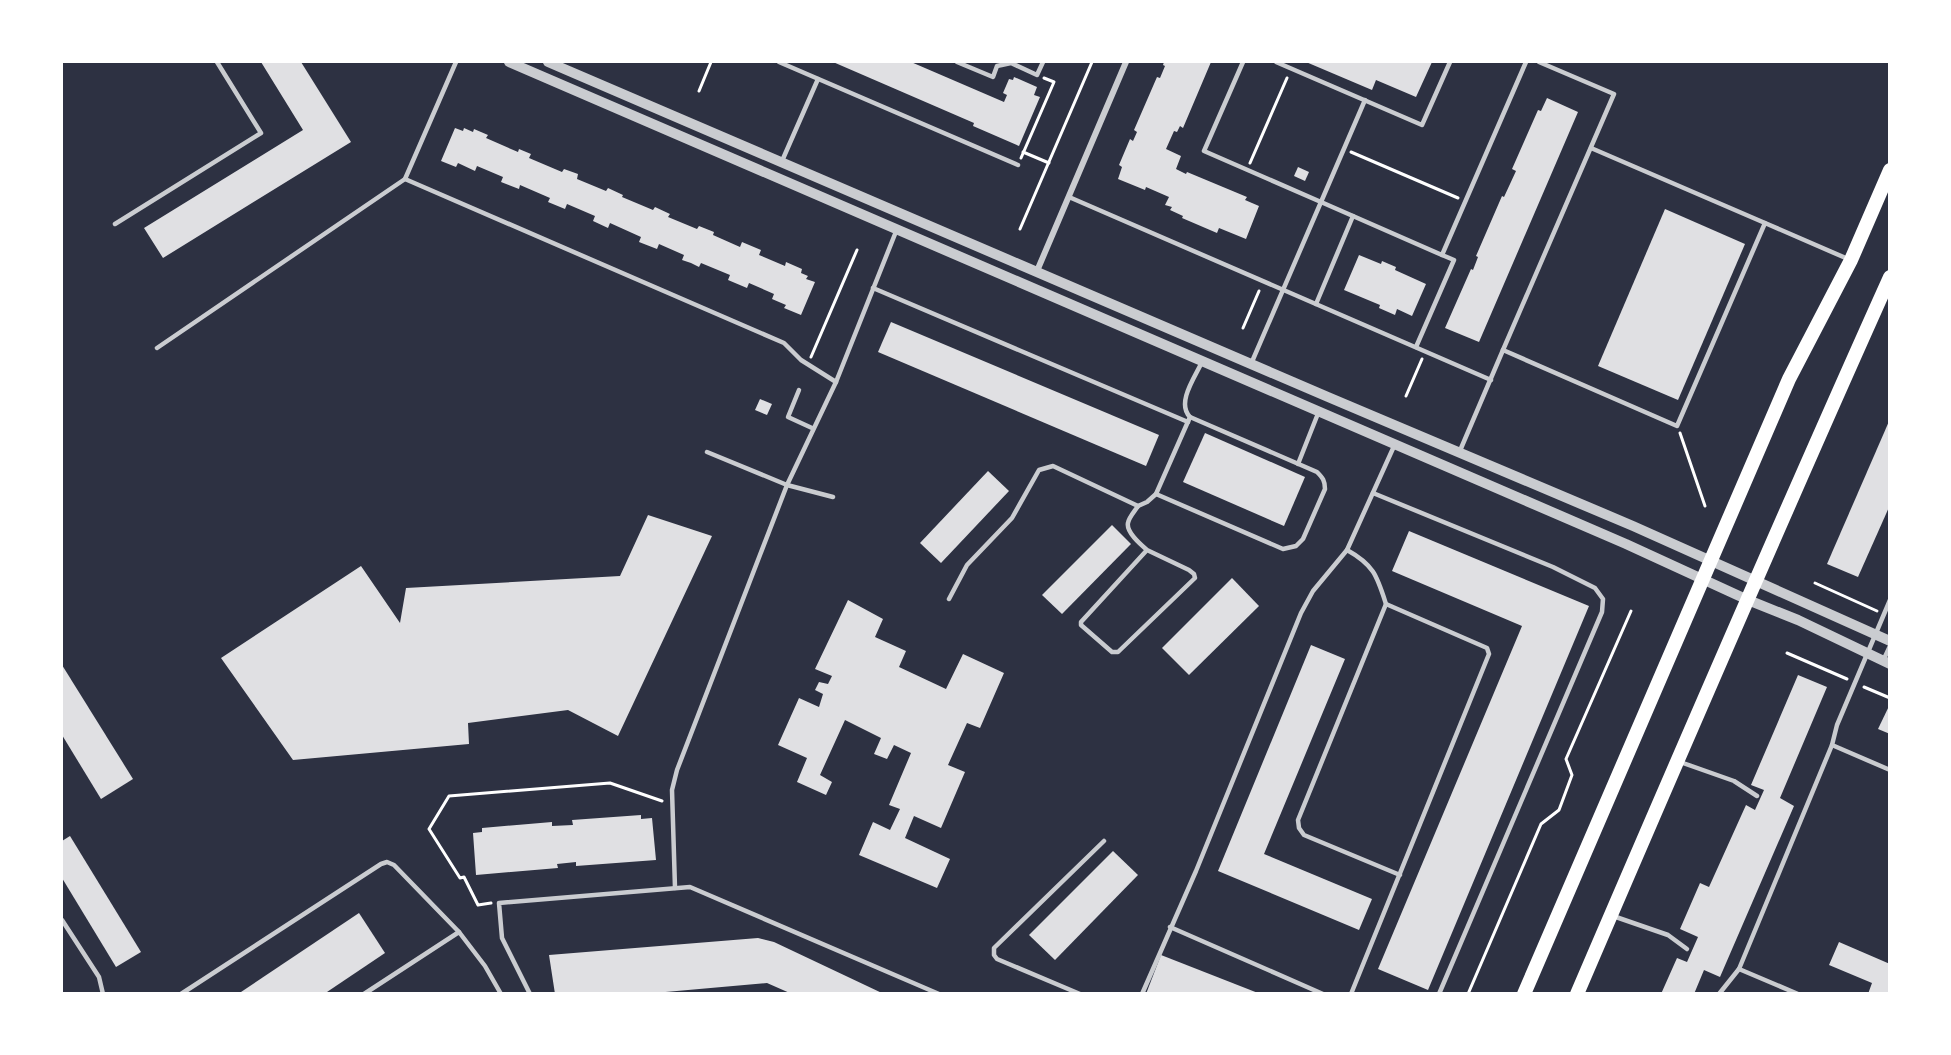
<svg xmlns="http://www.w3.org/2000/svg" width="1951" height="1055" font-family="'IBM Plex Sans',sans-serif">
<rect width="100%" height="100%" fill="#2d3142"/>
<g fill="#e0e0e3">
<polygon points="261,62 301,62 351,142 163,258 144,228 303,130"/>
<polygon points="833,62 911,62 1004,102 1007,95 1003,93 1009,79 1013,80 1014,77 1037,87 1034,95 1040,97 1019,146 973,126 974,123"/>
<polygon points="1164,62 1211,62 1183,128 1180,126 1177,132 1174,131 1166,149 1181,156 1176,169 1186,174 1187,172 1247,197 1245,200 1259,206 1246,239 1219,228 1217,233 1182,218 1183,216 1170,210 1172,207 1165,205 1169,197 1146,187 1145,190 1118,179 1122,167 1119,165 1130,139 1133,141 1137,132 1134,130 1157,77 1160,78 1165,66 1163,65"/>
<polygon points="1306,62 1432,62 1416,97 1376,80 1372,90"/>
<polygon points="1547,98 1578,112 1479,342 1445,328 1471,269 1473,270 1478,257 1476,256 1502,196 1504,197 1516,171 1512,169 1538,110 1541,111"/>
<polygon points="455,128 463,131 464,128 473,132 474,129 488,135 486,138 518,152 519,149 531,154 529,158 562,172 564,169 578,174 577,179 606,191 608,188 623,195 622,197 653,210 655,207 670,214 668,217 697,229 699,226 714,232 713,235 740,247 742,242 761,250 759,255 785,266 786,262 802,269 801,273 808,276 806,279 815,282 801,315 784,308 786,305 772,299 774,294 749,283 747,288 728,280 730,275 701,263 699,267 691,263 682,260 684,255 659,244 657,249 639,242 641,237 610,223 608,228 593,221 595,216 567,204 565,209 548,202 550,198 520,185 519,189 501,182 503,177 477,166 475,171 458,163 456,167 441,161"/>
<polygon points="1298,167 1309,172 1305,181 1294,176"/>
<polygon points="1665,209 1745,244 1678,400 1598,366"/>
<polygon points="1359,255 1381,264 1382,261 1396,267 1395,270 1426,284 1412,316 1397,309 1395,315 1379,308 1380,305 1344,290"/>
<polygon points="891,322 1159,435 1146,466 878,352"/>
<polygon points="760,399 772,404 767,415 755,410"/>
<polygon points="1890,419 1890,505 1858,577 1827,564"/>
<polygon points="1205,433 1305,477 1284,526 1183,482"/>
<polygon points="988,471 1009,491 941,563 920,543"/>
<polygon points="648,515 712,536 618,736 568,710 468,723 469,744 293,760 221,658 361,566 400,623 406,588 620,576"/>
<polygon points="1112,525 1131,544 1062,614 1042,595"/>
<polygon points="1409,531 1589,606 1428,990 1378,969 1522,626 1392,571"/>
<polygon points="1232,578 1259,606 1189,675 1162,648"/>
<polygon points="848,600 883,619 875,637 906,651 899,667 946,689 963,654 1004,673 980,728 967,723 948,765 965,772 941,828 914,816 905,838 950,859 937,888 859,855 873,822 890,830 900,809 889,805 911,753 894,745 887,759 874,754 881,738 845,720 820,775 832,782 826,795 797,782 807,758 778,745 799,698 819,707 823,694 815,690 819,682 828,684 832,676 815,669"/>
<polygon points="1311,645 1345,659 1264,854 1372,899 1359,930 1218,871"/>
<polygon points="62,665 133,779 101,799 62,735"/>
<polygon points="1798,675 1827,687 1780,798 1794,806 1720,977 1704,970 1694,994 1661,994 1677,958 1687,962 1698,937 1680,929 1700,883 1709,887 1746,805 1755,810 1764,790 1751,785"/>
<polygon points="1890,704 1890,734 1878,729"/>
<polygon points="641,815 641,819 652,818 656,860 576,866 576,862 557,864 558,868 476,875 473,833 482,832 482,828 552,822 552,826 573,825 572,820"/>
<polygon points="70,836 141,952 116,967 62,878 62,841"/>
<polygon points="1113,851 1138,875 1055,960 1029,935"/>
<polygon points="359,913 385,953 324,994 238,994"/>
<polygon points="758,938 774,942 884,994 792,994 767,983 643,994 555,994 549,955"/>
<polygon points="1839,942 1890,964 1890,994 1868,994 1872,983 1829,965"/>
<polygon points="1161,955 1258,993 1258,994 1146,994"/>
</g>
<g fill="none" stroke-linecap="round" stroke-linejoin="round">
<g stroke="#fff" stroke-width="3">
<polyline points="699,91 711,62"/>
<polyline points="1023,152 1049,163"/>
<polyline points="1351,152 1458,198"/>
<polyline points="1021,158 1054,82 1044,78"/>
<polyline points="1250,163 1287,78"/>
<polyline points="1020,229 1092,62"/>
<polyline points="1243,328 1259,291"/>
<polyline points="811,357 857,250"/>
<polyline points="1406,396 1422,359"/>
<polyline points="1680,433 1705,506"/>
<polyline points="1815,583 1877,611"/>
<polyline points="1787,653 1847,679"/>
<polyline points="1864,687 1890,698"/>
<polyline points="491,903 478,905 464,877 460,878 429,829 449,796 610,783 662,801"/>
<polyline points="1468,994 1541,824 1559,810 1572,775 1566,759 1631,611"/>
</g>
<g stroke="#caccd0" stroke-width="4.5">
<polyline points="456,62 405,179 784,343 801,360 836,382"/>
<polyline points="779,62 1018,165"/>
<polyline points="957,62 993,77 997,66 1011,63 1037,75 1043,62"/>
<polyline points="1243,62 1204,151 1321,202 1365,100"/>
<polyline points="1276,62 1422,125 1450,62"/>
<polyline points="1591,148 1765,223"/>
<polyline points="782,161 818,79"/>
<polyline points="1069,197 1491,380"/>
<polyline points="115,224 261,133 217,62"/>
<polyline points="873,288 1188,422"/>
<polyline points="1316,304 1353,216"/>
<polyline points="1416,347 1454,260 1442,255"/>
<polyline points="157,348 405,179"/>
<polyline points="1503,350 1614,94 1539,62"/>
<polyline points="1251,364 1321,202 1442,255 1526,62"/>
<polyline points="799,390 788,417 812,428"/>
<polyline points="707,452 787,485 833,497"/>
<polyline points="1459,453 1503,350 1677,426 1765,223 1848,259"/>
<polyline points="1298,464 1319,411"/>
<polyline points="1373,493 1553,567 1595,588 1603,599 1602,612 1439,994"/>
<path d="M1156 494 1283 549 1296 546 1303 539 1325 489C1325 481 1323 478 1317 472L1190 417C1176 403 1195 377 1202 362"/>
<path d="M1138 506C1135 511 1129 517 1128 523 1126 532 1140 544 1147 550L1081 622V625L1112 652H1118L1195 578 1194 574 1189 570 1147 550"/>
<polyline points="949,599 967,565 1012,518 1039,470 1053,466 1138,506 1147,502 1156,494 1190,417"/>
<polyline points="1890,600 1837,725 1832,745 1890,770"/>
<polyline points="1386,604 1298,820 1299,828 1304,835 1400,875"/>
<polyline points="1883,661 1890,646"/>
<polyline points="1680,762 1734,781 1757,796"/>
<polyline points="675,888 672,790 677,770 787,485 836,382 897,229"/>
<polyline points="1613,916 1668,935 1687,949"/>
<polyline points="62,920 99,977 103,994"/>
<polyline points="1170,927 1323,994"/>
<polyline points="1739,969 1798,994"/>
<polyline points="181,994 381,864 387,862 394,865 459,932"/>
<polyline points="364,994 459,932 485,966 501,994"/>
<polyline points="530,994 502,938 499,903 690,887 939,994"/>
<polyline points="1080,994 997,959 994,955 994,948 1104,841"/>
<polyline points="1142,994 1196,871 1301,613 1313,591 1347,550"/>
<path d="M1351 994 1489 654 1487 648 1386 604C1377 576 1374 565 1347 550L1395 444"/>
<polyline points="1719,994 1739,969 1832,745"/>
</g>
<polyline stroke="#caccd0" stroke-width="6" points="1037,271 1126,62"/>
<g stroke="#caccd0" stroke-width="10">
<polyline points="509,62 1626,544 1748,600 1798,620 1890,664"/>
<polyline points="548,62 1328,397 1633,526 1890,641"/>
</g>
<g stroke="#fff" stroke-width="14">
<polyline points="1524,994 1789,379 1851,260 1890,170"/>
<path d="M1577 994C1680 754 1783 515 1890 277"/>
</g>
</g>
<rect width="1951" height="1055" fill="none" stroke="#ffffff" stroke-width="126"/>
</svg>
